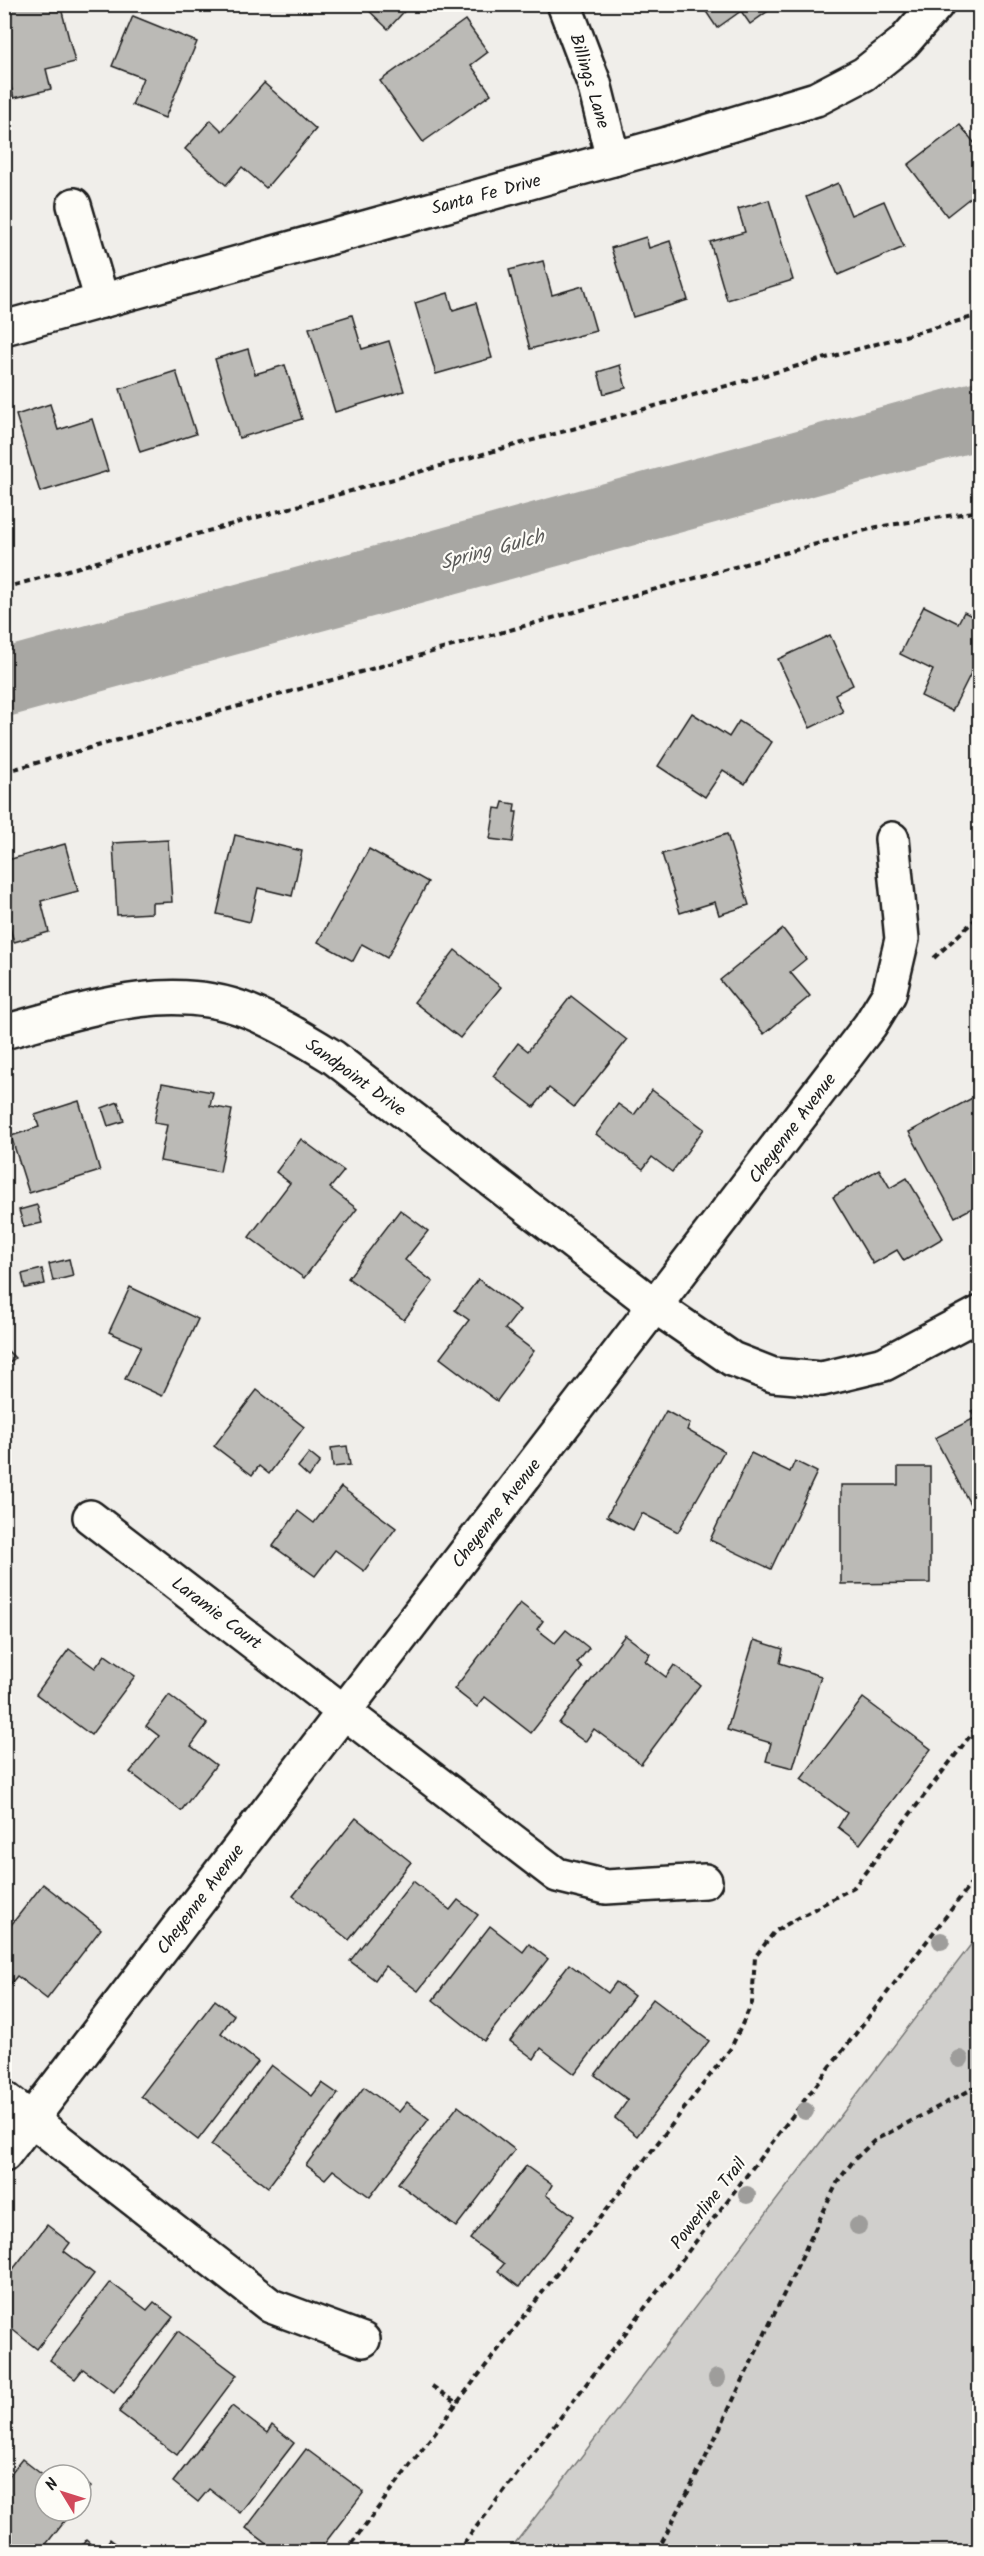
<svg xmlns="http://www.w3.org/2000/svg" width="984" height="2556" font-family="Kalam,sans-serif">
<rect width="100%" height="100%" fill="#f0eeea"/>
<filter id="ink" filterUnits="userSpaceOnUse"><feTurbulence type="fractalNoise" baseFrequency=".0167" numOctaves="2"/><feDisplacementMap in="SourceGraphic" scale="12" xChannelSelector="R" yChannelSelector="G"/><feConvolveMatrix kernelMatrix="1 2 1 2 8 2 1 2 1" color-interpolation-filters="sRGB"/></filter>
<g filter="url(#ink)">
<polygon fill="#d0cfcc" stroke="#767674" stroke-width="1.5" points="979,1934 979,2551 509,2551 530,2524"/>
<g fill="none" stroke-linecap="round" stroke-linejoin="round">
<polyline stroke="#a8a7a3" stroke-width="68" points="4,683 980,415"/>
</g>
<g fill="#bbbab6" stroke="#1c1c1c" stroke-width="1.5">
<polygon points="4,4 60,4 75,62 46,69 51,89 14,98 4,60"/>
<polygon points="362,4 411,4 388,29"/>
<polygon points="701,4 778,4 750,24 741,11 717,28"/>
<polygon points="133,16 197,42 165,118 132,105 143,78 112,66"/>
<polygon points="465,20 488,52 471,65 491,94 423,142 380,81"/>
<polygon points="264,83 316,129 266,188 242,167 226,185 185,149 211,120 222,131"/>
<polygon points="960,125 980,150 980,190 947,216 908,165"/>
<polygon points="838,183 851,215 884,201 904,247 838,275 806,197"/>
<polygon points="769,200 793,280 727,300 710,242 745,232 738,209"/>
<polygon points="646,237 649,248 670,241 688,300 633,317 611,248"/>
<polygon points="543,261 552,295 583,286 596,331 530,349 509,270"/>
<polygon points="448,293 453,310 476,303 492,358 436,374 415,303"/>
<polygon points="352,315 362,349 389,341 404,391 335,412 309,328"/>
<polygon points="248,349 255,374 285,365 302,419 239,438 215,359"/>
<polygon points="620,365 626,388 604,394 598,372"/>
<polygon points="176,371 196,434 140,452 120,389"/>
<polygon points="50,404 58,430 92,419 108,471 40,492 16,415"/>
<polygon points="924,606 958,623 964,612 980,620 980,655 952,711 921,696 933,670 900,654"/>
<polygon points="830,635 853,685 835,694 843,712 810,728 778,659"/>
<polygon points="692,713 729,737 739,721 772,742 745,784 723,770 705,797 658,766"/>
<polygon points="503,802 515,804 514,812 517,812 513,842 490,839 495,808 501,809"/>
<polygon points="727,834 749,905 719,915 715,902 680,913 662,854"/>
<polygon points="235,835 302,851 292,896 258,888 250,922 217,914"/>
<polygon points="168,840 172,902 152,903 152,913 117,915 113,843"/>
<polygon points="65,844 78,891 41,901 49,932 14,942 4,908 4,861"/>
<polygon points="369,849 428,882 387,958 362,944 353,961 318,942"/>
<polygon points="783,929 806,959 790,972 810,996 764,1034 720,980"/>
<polygon points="455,950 501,987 460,1038 414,1002"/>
<polygon points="571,996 627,1040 574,1107 549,1088 534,1107 493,1076 518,1043 528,1051"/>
<polygon points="162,1083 213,1092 210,1106 232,1110 220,1172 160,1161 167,1125 154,1123"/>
<polygon points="652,1090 704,1129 672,1172 652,1157 643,1169 596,1134 618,1104 634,1115"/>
<polygon points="974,1097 980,1107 980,1204 955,1217 909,1132"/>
<polygon points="79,1101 100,1171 29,1193 11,1136 39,1127 35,1115"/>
<polygon points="118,1102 124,1121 108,1126 102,1108"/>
<polygon points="301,1139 344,1171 330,1188 357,1209 304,1278 249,1237 290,1183 276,1172"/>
<polygon points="879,1169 890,1188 907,1178 943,1238 904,1261 897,1250 873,1264 833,1197"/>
<polygon points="37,1205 42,1223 24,1227 19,1210"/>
<polygon points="400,1210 428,1231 405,1260 433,1282 404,1320 348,1278"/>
<polygon points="69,1259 73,1276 53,1281 49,1264"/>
<polygon points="42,1269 45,1284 25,1288 22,1274"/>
<polygon points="478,1279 520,1310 505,1329 534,1351 497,1401 440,1358 469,1320 455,1310"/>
<polygon points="130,1287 198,1319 162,1396 125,1379 141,1346 109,1332"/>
<polygon points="4,1347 15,1358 4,1368"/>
<polygon points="257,1390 304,1427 269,1474 259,1466 252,1475 214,1446"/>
<polygon points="980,1407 980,1523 935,1438 975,1418 971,1411"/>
<polygon points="666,1411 690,1424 687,1430 724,1451 678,1532 642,1513 633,1530 607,1516"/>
<polygon points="347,1446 350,1465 333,1467 331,1448"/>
<polygon points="309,1453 320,1462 309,1477 298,1467"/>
<polygon points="751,1453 790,1472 795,1461 817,1472 771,1569 710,1540"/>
<polygon points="898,1467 930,1467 930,1583 841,1584 841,1485 898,1485"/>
<polygon points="341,1487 396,1528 364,1571 335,1550 315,1576 273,1546 298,1511 314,1523"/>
<polygon points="520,1603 543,1621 537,1629 555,1643 566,1630 589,1648 577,1663 582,1668 531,1733 485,1697 477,1707 454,1689"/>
<polygon points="625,1635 650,1654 645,1661 666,1677 674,1665 700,1685 641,1764 594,1729 585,1742 559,1723"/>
<polygon points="754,1640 783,1649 780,1663 821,1676 793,1768 766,1761 771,1743 727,1730"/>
<polygon points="69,1649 95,1668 105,1655 135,1676 91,1735 36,1694"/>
<polygon points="169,1695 207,1724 191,1746 216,1765 181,1811 130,1772 159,1736 146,1726"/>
<polygon points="863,1698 931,1749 860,1844 838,1827 847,1813 801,1779"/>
<polygon points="356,1818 411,1862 349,1940 293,1896"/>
<polygon points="413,1881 450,1910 458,1900 478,1915 418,1991 385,1966 375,1980 350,1961"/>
<polygon points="43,1884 101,1929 47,1999 17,1976 4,1992 4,1934"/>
<polygon points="490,1926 523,1952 529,1944 548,1959 484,2041 433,2000"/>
<polygon points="569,1964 608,1993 616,1982 634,1996 575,2074 541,2048 534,2059 510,2041"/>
<polygon points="653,1999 709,2041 637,2136 615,2118 628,2100 595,2075"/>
<polygon points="215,2000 234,2015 221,2033 258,2062 198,2140 141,2096"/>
<polygon points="271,2065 312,2096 322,2083 338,2094 268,2187 211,2145"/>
<polygon points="364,2087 399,2112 407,2102 429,2119 370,2197 333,2170 325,2179 306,2165"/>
<polygon points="458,2106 515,2150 456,2227 398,2183"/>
<polygon points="526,2166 552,2185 546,2195 574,2216 519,2287 498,2271 504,2264 470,2239"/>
<polygon points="47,2225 70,2243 64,2251 94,2274 37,2349 4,2323 4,2281"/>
<polygon points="110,2282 147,2310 154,2302 173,2317 114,2392 83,2369 75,2379 50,2360"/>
<polygon points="178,2331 237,2375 177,2455 119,2412"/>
<polygon points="232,2406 267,2433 272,2425 294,2443 240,2513 209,2489 198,2502 173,2482"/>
<polygon points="306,2449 364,2492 318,2552 278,2552 246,2528"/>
<polygon points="22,2459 45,2477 45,2511 72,2511 40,2552 4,2552 4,2482"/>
<polygon points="81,2479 91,2487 81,2499"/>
<polygon points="110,2539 127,2552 101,2552"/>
<polygon points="86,2540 100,2552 77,2552"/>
</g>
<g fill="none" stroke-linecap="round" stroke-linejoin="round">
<defs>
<g id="minor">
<polyline points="564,4 594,83 613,159"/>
<polyline points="74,205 102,301"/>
<polyline points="4,328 667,144 816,99 864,74 903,43 937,4"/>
<path d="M4 1032C82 1011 169 979 248 1011 278 1023 306 1040 333 1057L655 1306 732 1359 773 1375 822 1379 884 1364 980 1313"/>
<polyline points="90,1517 557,1875 606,1887 705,1881"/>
<polyline points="4,2098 271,2306 363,2340"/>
<polyline points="4,2155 870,1025 889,994 902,939 892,839"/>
</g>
</defs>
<use href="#minor" stroke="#1c1c1c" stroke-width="38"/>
<g stroke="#1c1c1c" stroke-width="4" stroke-dasharray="6 4.5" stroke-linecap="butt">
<polyline points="4,588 980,315"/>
<polyline points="4,772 877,527 980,511"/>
<polyline points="934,958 980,915"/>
<polyline points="432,2386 457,2403 731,2048 752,2003 755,1957 775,1931 854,1887 980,1723"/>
<polyline points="345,2552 457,2403"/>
<polyline points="457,2552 980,1872"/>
<polyline points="657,2552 704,2461 838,2181 854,2160 875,2140 980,2085"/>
</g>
<use href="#minor" stroke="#fdfcf7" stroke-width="33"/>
</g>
<g fill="#9e9d9b">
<circle cx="941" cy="1941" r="9"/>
<circle cx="960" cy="2059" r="9"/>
<circle cx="805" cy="2111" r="9"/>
<circle cx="747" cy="2195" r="9"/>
<circle cx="858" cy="2226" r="9"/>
<circle cx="717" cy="2378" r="9"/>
</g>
</g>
<g text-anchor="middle" stroke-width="4.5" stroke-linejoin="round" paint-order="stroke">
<g font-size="18" fill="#1c1c1c" stroke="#fdfcf7">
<text transform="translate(590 81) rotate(73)" y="6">Billings Lane</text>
<text transform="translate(486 194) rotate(-15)" y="6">Santa Fe Drive</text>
<text transform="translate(356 1077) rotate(36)" y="6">Sandpoint Drive</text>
<text transform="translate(792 1128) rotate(-53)" y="6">Cheyenne Avenue</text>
<text transform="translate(496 1513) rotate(-52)" y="6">Cheyenne Avenue</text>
<text transform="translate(217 1613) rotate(37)" y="6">Laramie Court</text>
<text transform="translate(200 1899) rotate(-53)" y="6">Cheyenne Avenue</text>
<text transform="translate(708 2203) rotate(-52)" y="6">Powerline Trail</text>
</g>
<g font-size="20" font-style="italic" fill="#5b5b59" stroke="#fdfcf7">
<text transform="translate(492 549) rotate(-15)" y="7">Spring Gulch</text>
</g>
</g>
<rect width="984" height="2556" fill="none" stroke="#fdfcf7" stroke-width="24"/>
<rect x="12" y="12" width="960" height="2532" fill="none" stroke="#1c1c1c" stroke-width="2" filter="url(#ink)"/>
<g transform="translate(63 2493) rotate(308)"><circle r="28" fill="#fdfcf7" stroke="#a3a29f" stroke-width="1.5"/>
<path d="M0-4.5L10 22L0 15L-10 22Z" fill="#d1495b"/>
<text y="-9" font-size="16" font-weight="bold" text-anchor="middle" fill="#1c1c1c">N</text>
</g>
</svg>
